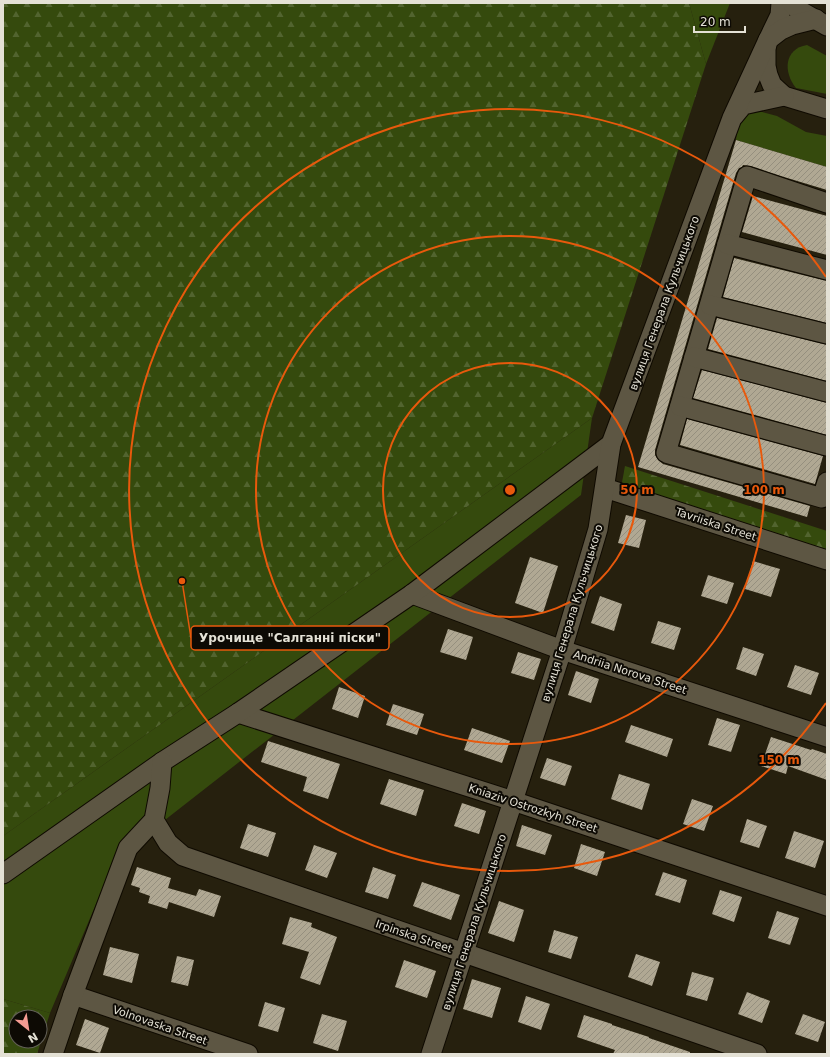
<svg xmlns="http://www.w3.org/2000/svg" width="830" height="1057" font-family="'DejaVu Sans',sans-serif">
<defs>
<pattern id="forest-firs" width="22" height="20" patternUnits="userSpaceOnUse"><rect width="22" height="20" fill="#354a0d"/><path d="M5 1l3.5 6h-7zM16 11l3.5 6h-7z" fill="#52642f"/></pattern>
<pattern id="building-hatch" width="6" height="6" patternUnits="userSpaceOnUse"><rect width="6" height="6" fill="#b0a893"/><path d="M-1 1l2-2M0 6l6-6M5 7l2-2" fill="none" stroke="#958f7e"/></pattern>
</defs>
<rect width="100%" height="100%" fill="#26200e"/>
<g fill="#354a0d">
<polygon points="689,3 730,3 706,64"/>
<path d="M807 45 827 56V94L796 88C783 72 784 49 807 45Z"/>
<path d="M755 110 777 116 806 132 827 136V167L736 140C739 123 739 119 755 110Z"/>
<polygon points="592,418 581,495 115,859 50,1013 3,999 3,836"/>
</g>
<g fill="url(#forest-firs)" fill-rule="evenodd">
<polygon points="3,3 689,3 706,64 592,418 3,836"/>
<polygon points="625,466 827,531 827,553 621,488"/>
<path d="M3 999 50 1013 37 1054H3ZM16 1017H40V1041H16Z"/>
</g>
<g fill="url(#building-hatch)">
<polygon points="736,140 827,167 827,190 784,177 751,166 743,165 742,167 739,168 736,173 716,241 655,450 655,455 658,460 663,464 810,506 807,517 638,467"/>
<polygon points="753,196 827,216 827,255 742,232"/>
<polygon points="734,258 827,281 827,323 723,297"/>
<polygon points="717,318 827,345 827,381 708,349"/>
<polygon points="702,370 827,403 827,435 693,398"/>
<polygon points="687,419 823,456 815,484 680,445"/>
<polygon points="626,515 646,520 639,548 618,543"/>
<polygon points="530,557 558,566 543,613 515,603"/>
<polygon points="753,561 780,569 771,597 745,589"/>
<polygon points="708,575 734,583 727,604 701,596"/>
<polygon points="600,596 622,604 614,631 591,623"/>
<polygon points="658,621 681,628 674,650 651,643"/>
<polygon points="448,629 473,637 466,660 440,652"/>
<polygon points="743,647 764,654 756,676 736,669"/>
<polygon points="518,652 541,659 534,680 511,673"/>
<polygon points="795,665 819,673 811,695 787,687"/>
<polygon points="576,671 599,679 591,703 568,695"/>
<polygon points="339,687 365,696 358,718 332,709"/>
<polygon points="393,704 424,714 417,735 386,725"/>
<polygon points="717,718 740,725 731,752 708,745"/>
<polygon points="631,725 673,739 667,757 625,742"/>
<polygon points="472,728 510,741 502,763 464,750"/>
<polygon points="771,737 811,750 812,749 827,754 827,780 788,766 786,774 761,766"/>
<polygon points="268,741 340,764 328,799 303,791 307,777 261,762"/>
<polygon points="547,758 572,766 565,786 540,778"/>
<polygon points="619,774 650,784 642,810 611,799"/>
<polygon points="389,779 424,790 416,816 380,804"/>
<polygon points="692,799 713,806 704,831 683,824"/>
<polygon points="462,803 486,811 479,834 454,826"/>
<polygon points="747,819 767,826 759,848 740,842"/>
<polygon points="248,824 276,833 268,857 240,848"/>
<polygon points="522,825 552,835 545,855 516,846"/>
<polygon points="794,831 824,841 815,868 785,858"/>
<polygon points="581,844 605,852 597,876 574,868"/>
<polygon points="314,845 337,853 327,878 305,870"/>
<polygon points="137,867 171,878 168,888 196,896 199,889 221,896 214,917 169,902 167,909 148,903 150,896 139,892 140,888 131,885"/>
<polygon points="373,867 396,875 388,899 365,892"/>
<polygon points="663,872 687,880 680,903 655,895"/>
<polygon points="422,882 460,895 451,920 413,906"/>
<polygon points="720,890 742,897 734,922 712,914"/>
<polygon points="499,901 524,910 514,942 488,933"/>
<polygon points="777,911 799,918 790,945 768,938"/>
<polygon points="290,917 312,923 311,927 337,937 320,985 300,978 309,952 282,944"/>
<polygon points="554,930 578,937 571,959 548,952"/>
<polygon points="110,947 139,954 132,983 103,975"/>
<polygon points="636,954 660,962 652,986 628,977"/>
<polygon points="177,956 194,960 188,986 171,982"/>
<polygon points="404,960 436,971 427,998 395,987"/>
<polygon points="692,972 714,978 707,1001 686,995"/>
<polygon points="472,979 501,988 492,1018 463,1009"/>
<polygon points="747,992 770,1001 762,1023 738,1014"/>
<polygon points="526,996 550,1004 541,1030 518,1022"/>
<polygon points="265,1002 285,1008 278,1032 258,1026"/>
<polygon points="322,1014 347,1021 338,1051 313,1043"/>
<polygon points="803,1014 825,1022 818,1042 795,1034"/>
<polygon points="584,1015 612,1024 612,1025 649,1037 649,1038 690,1052 690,1054 613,1054 615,1050 577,1037"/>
<polygon points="85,1019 109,1028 100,1053 76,1045"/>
</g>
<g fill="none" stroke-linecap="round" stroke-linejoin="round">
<defs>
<g id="minor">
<polyline points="781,3 780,15 768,40 766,49 766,66 768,75 772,85 784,96 827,109"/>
<polyline points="792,3 797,9 827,26"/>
<polyline points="734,116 743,105 784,96"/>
<polyline points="827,203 747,176 666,453 822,498 827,482"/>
<polyline points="727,244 827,270"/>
<polyline points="710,305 827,334"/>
<polyline points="694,357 827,392"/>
<polyline points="680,406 827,446"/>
<polyline points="605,488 827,560"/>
<polyline points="412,594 562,650 827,737"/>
<polyline points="238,713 513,801 827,906"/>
<polyline points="154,820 168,843 183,856 757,1054"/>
<polyline points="3,874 162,762 238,713 412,594 611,444"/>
<polyline points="73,995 248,1054"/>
<polyline points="53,1054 73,995 128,848 154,820 160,788 162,762"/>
<polyline points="431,1054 562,650 598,529 611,444 732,118 768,40 781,30 792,25 816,19"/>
</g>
</defs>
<use href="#minor" stroke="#0f0a00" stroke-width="21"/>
<use href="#minor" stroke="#5d5643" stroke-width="19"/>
</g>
<g fill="none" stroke="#e8590c" stroke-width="2">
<circle cx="510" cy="490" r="127"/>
<circle cx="510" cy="490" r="254"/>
<path d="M826 703A381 381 0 1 1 826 277"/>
</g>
<g text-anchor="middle" stroke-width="4" stroke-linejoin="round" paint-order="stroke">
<g font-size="11" fill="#e4e1d5" stroke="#0d0a04">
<text transform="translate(664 303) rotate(-70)" y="4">вулиця Генерала Кульчицького</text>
<text transform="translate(716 524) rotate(18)" y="4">Tavriiska Street</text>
<text transform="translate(572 613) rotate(-73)" y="4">вулиця Генерала Кульчицького</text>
<text transform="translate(630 672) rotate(18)" y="4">Andriia Norova Street</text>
<text transform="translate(533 808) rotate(18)" y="4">Kniaziv Ostrozkyh Street</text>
<text transform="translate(474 922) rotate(-72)" y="4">вулиця Генерала Кульчицького</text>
<text transform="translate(414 936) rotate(19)" y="4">Irpinska Street</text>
<text transform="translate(160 1025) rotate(19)" y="4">Volnovaska Street</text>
</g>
</g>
<circle cx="510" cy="490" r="6" fill="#e8590c" stroke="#0d0a04" stroke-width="2"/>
<g font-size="12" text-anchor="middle" font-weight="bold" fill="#e8590c" stroke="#0d0a04" stroke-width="4" stroke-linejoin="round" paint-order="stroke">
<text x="637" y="494">50 m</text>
<text x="764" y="494">100 m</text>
<text x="779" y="764">150 m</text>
</g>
<path fill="none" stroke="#e8590c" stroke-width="1.5" d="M182 581L191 638"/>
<circle fill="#e8590c" stroke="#0d0a04" stroke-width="1.5" cx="182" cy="581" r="4"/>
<rect fill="#0d0a04" stroke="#e8590c" stroke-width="1.5" x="191" y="626" width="198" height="24" rx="4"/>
<g font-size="12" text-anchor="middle" font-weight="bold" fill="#e4e1d5">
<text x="290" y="642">Урочище "Салганні піски"</text>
</g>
<rect width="830" height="1057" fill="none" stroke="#e4e1d5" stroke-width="8"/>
<g transform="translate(28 1029) rotate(150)"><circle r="19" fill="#0d0a04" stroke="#636058"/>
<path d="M0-3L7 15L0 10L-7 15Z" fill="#f59c93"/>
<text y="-6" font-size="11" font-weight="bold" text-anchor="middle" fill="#e4e1d5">N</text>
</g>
<path d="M694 26v6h51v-6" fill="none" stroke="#e4e1d5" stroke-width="2"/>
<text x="700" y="26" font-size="12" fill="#e4e1d5" stroke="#0d0a04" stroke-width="3" paint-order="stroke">20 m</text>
</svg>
